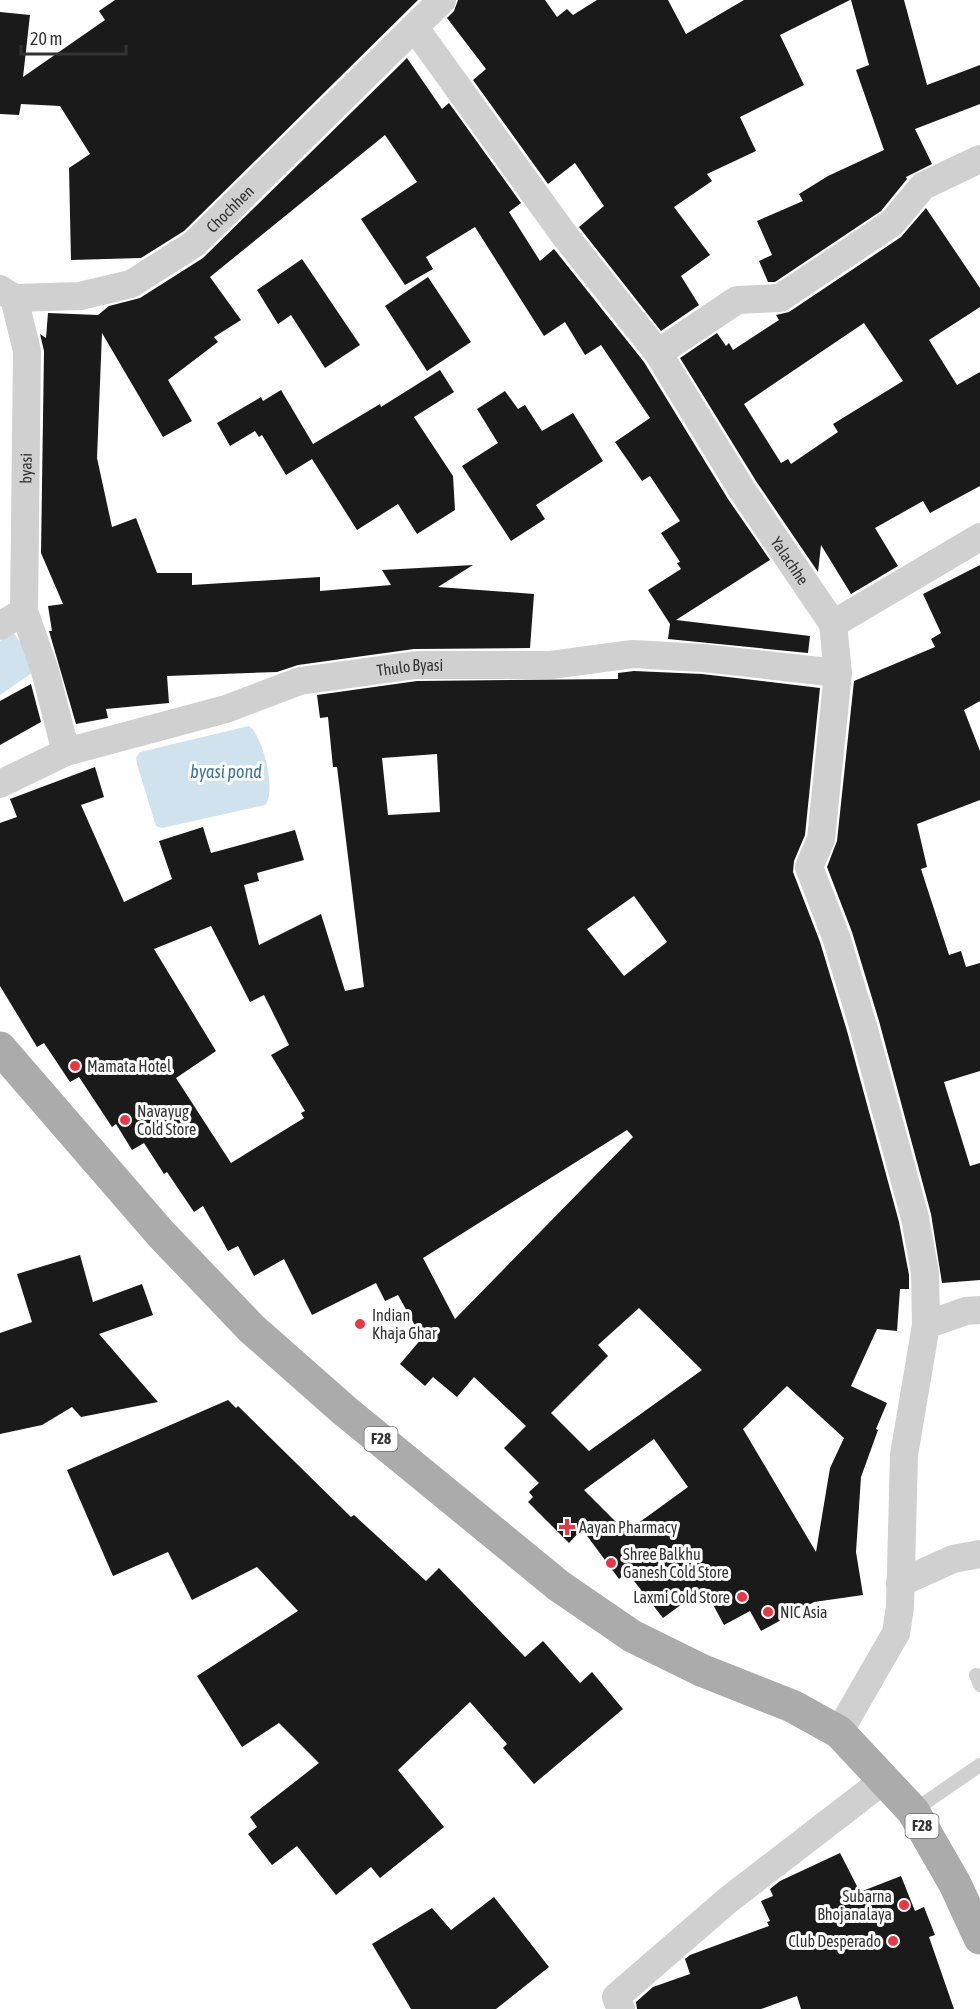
<svg xmlns="http://www.w3.org/2000/svg" width="980" height="2009" font-family="'Asap Condensed',sans-serif">
<rect width="100%" height="100%" fill="#fff"/>
<g fill="#cfe2ee">
<polygon points="13,632 39,668 0,695 0,641"/>
<path d="M249 726C263 735 277 793 265 805L162 828 156 826 137 764 136 758 140 752Z"/>
</g>
<g fill="#1a1a1a" fill-rule="evenodd">
<polygon points="115,0 418,0 184,231 141,258 71,260 69,168 90,154 60,106 21,104 19,115 0,114 0,12 30,15 23,77 105,20 99,11"/>
<polygon points="458,0 545,0 557,17 567,9 573,15 597,0 668,0 686,34 744,0 850,0 780,35 804,85 740,117 756,151 707,174 712,181 674,207 710,255 681,276 699,305 661,331 579,227 604,206 575,163 548,184 473,80 486,69 447,18 454,11"/>
<polygon points="851,0 904,0 927,85 980,65 980,104 915,129 932,164 906,177 907,179 881,211 775,282 768,282 759,261 772,255 757,221 803,201 799,194 828,176 884,150 856,70 869,65"/>
<polygon points="407,58 442,109 449,103 521,203 509,212 540,261 554,249 644,362 728,499 770,560 676,620 810,636 808,653 668,639 670,624 648,590 681,569 677,563 680,562 661,533 680,521 650,476 642,481 615,442 650,418 601,345 585,355 565,322 544,336 475,227 426,257 433,269 405,285 361,219 417,182 385,135 210,277 241,320 214,337 218,342 168,380 192,421 163,437 102,333 97,458 112,527 136,518 157,573 192,573 192,585 320,577 320,591 391,585 382,570 473,565 438,587 534,594 530,648 414,649 298,665 277,672 167,676 169,703 106,709 108,718 76,724 49,631 52,631 48,606 63,604 41,553 44,351 40,334 46,338 48,313 98,315 109,306 140,298 203,258"/>
<path d="M926 208 980 288V307L929 340 957 385 980 372V486L930 513 923 501 875 528 898 566 851 594 821 545 818 572 756 481 680 358 717 333 726 346 729 343 733 350 779 320 776 315 789 312 901 237ZM864 323 903 381 833 424 838 432 791 464 788 459 781 463 744 404Z"/>
<polygon points="302,259 360,345 325,368 291,315 278,324 257,290"/>
<polygon points="428,277 471,342 427,371 385,306"/>
<polygon points="440,370 454,392 414,417 453,476 455,510 417,534 398,504 357,530 312,459 286,475 262,435 259,437 255,431 230,446 217,423 261,397 263,401 281,390 313,444 380,404 381,407"/>
<polygon points="505,391 518,409 525,405 542,431 573,413 603,461 536,505 545,519 511,541 462,466 498,443 477,409"/>
<polygon points="980,565 980,701 964,710 980,751 980,800 917,824 927,867 921,869 949,955 961,951 966,967 980,963 980,1071 944,1082 970,1166 980,1163 980,1280 942,1283 931,1214 879,1021 852,932 827,867 837,841 854,681 935,647 931,639 941,633 923,594"/>
<path d="M634 671 702 674 820 688 805 835 794 861 793 872 820 942 847 1031 899 1222 909 1275V1289H900L897 1331 877 1329 851 1386 887 1403 876 1429 878 1430 861 1477 856 1552 863 1595 814 1602 761 1631 750 1611 724 1625 704 1588 663 1618 627 1572 619 1579 582 1529 569 1543 528 1502 533 1497 529 1492 539 1483 504 1448 526 1426 474 1377 457 1397 433 1377 425 1386 400 1364 422 1338 398 1295 385 1301 376 1283 312 1315 284 1259 254 1276 238 1246 228 1251 203 1206 194 1212 167 1172 164 1174 144 1143 132 1150 116 1124 112 1127 79 1077 70 1082 44 1043 37 1047 0 986V823L17 817 10 799 95 767 104 797 81 805 124 902 172 879 159 841 203 827 211 853 295 830 304 860 257 873 259 881 244 885 259 945 321 914 345 991 364 987 337 767H333L328 717 320 718 317 695 417 681 618 679V673ZM437 754 440 812 388 815 382 758ZM634 896 667 942 624 976 587 929ZM211 926 250 1002 264 995 289 1045 271 1055 305 1111 301 1113 304 1118 231 1163 176 1078 216 1051 154 949ZM627 1130 633 1137 455 1319 423 1258ZM639 1308 702 1370 589 1451 551 1413 608 1356 598 1345ZM787 1386 844 1438 830 1468 816 1552 743 1429ZM654 1439 688 1487 626 1532 584 1490Z"/>
<polygon points="31,684 41,722 0,745 0,701"/>
<polygon points="80,1255 93,1302 142,1284 153,1315 99,1334 158,1402 81,1417 72,1407 42,1425 0,1434 0,1333 32,1322 17,1274"/>
<polygon points="228,1400 236,1408 238,1406 351,1517 354,1515 426,1581 439,1568 525,1657 543,1641 580,1683 592,1672 623,1709 534,1784 503,1748 507,1744 470,1702 398,1770 444,1827 380,1878 371,1867 336,1895 297,1846 272,1865 248,1834 257,1827 250,1817 319,1763 279,1723 242,1747 197,1676 298,1611 257,1567 192,1600 168,1552 113,1576 67,1470"/>
<polygon points="840,1853 860,1892 901,1876 915,1911 924,1907 935,1935 929,1937 954,2009 801,2009 797,1996 761,2009 637,2009 636,2002 653,1987 690,1974 685,1959 690,1955 769,1926 767,1922 770,1921 761,1901 773,1896 770,1889 780,1881"/>
<polygon points="494,1897 549,1967 496,2009 411,2009 372,1944 432,1908 451,1930"/>
</g>
<g fill="none" stroke-linecap="round" stroke-linejoin="round">
<g stroke="#d0d0d0" stroke-width="14">
<polyline points="976,1675 980,1685"/>
<polyline points="913,1811 980,1765"/>
</g>
<g stroke="#d0d0d0" stroke-width="28">
<path id="s1" d="M415 28 565 236 658 353 742 490 833 624 980 537"/>
<path id="s2" d="M0 289 14 298 80 296 131 284 194 244 442 0"/>
<polyline points="658,353 737,300 780,298 892,223 923,186 980,159"/>
<polyline points="24,611 45,671 66,752"/>
<polyline points="833,624 838,673 821,839 809,867 836,937 863,1026 915,1218 925,1273 926,1325"/>
<path id="s3" d="M0 626 24 611 27 351 14 298"/>
<path id="s4" d="M0 784 66 752 226 709 300 681 416 665H551L633 654 703 658 838 673"/>
<polyline points="900,1583 953,1559 980,1554"/>
<polyline points="839,1732 896,1633 900,1607 904,1455 926,1325 966,1311 980,1310"/>
<polyline points="621,2009 616,1997 728,1900 884,1780"/>
</g>
<polyline stroke="#ababab" stroke-width="33" points="0,1048 161,1234 252,1329 345,1411 559,1586 632,1636 701,1670 792,1706 839,1732 913,1811 955,1884 980,1938"/>
</g>
<g fill="#e63946" stroke="#fff" stroke-width="2">
<circle cx="75" cy="1066" r="6"/>
<circle cx="125" cy="1120" r="6"/>
<circle cx="360" cy="1324" r="6"/>
<path d="M564 1518h6v6h6v6h-6v6h-6v-6h-6v-6h6z"/>
<circle cx="611" cy="1563" r="6"/>
<circle cx="742" cy="1597" r="6"/>
<circle cx="768" cy="1612" r="6"/>
<circle cx="904" cy="1905" r="6"/>
<circle cx="893" cy="1941" r="6"/>
</g>
<g text-anchor="middle" stroke-width="6" stroke-linejoin="round" paint-order="stroke">
<g fill="#fff" stroke="#707070" stroke-width="1.5">
<rect x="364.5" y="1427" width="33" height="24" rx="4.5"/>
<rect x="905.5" y="1814" width="33" height="24" rx="4.5"/>
</g>
<g font-size="15" font-weight="bold" fill="#333">
<text x="381" y="1444">F28</text>
<text x="922" y="1831">F28</text>
</g>
<g font-size="16" fill="#333" stroke="#fff">
<text dy="6" stroke="none"><textPath href="#s2" startOffset="260">Chochhen</textPath></text>
<text dy="6" stroke="none"><textPath href="#s3" startOffset="171">byasi</textPath></text>
<text dy="6" stroke="none"><textPath href="#s1" startOffset="652">Yalachhe</textPath></text>
<text dy="6" stroke="none"><textPath href="#s4" startOffset="429">Thulo Byasi</textPath></text>
</g>
<g font-size="16" fill="#333" stroke="#fff" text-anchor="start">
<text x="87" y="1072">Mamata Hotel</text>
<text x="137" y="1117">Navayug<tspan x="137" dy="18">Cold Store</tspan></text>
<text x="372" y="1321">Indian<tspan x="372" dy="18">Khaja Ghar</tspan></text>
<text x="579" y="1533">Aayan Pharmacy</text>
<text x="623" y="1560">Shree Balkhu<tspan x="623" dy="18">Ganesh Cold Store</tspan></text>
<text x="730" y="1603" text-anchor="end">Laxmi Cold Store</text>
<text x="780" y="1618">NIC Asia</text>
<text x="892" y="1902" text-anchor="end">Subarna<tspan x="892" dy="18">Bhojanalaya</tspan></text>
<text x="881" y="1947" text-anchor="end">Club Desperado</text>
</g>
<g font-size="18" font-style="italic" fill="#3f7597" stroke="#fff">
<text x="226" y="778">byasi pond</text>
</g>
</g>
<path d="M21 45v9h105v-9" fill="none" stroke="#333333" stroke-width="3"/>
<text x="30" y="45" font-size="18" fill="#333333" stroke="#ffffff" stroke-width="4.5" paint-order="stroke">20 m</text>
</svg>
